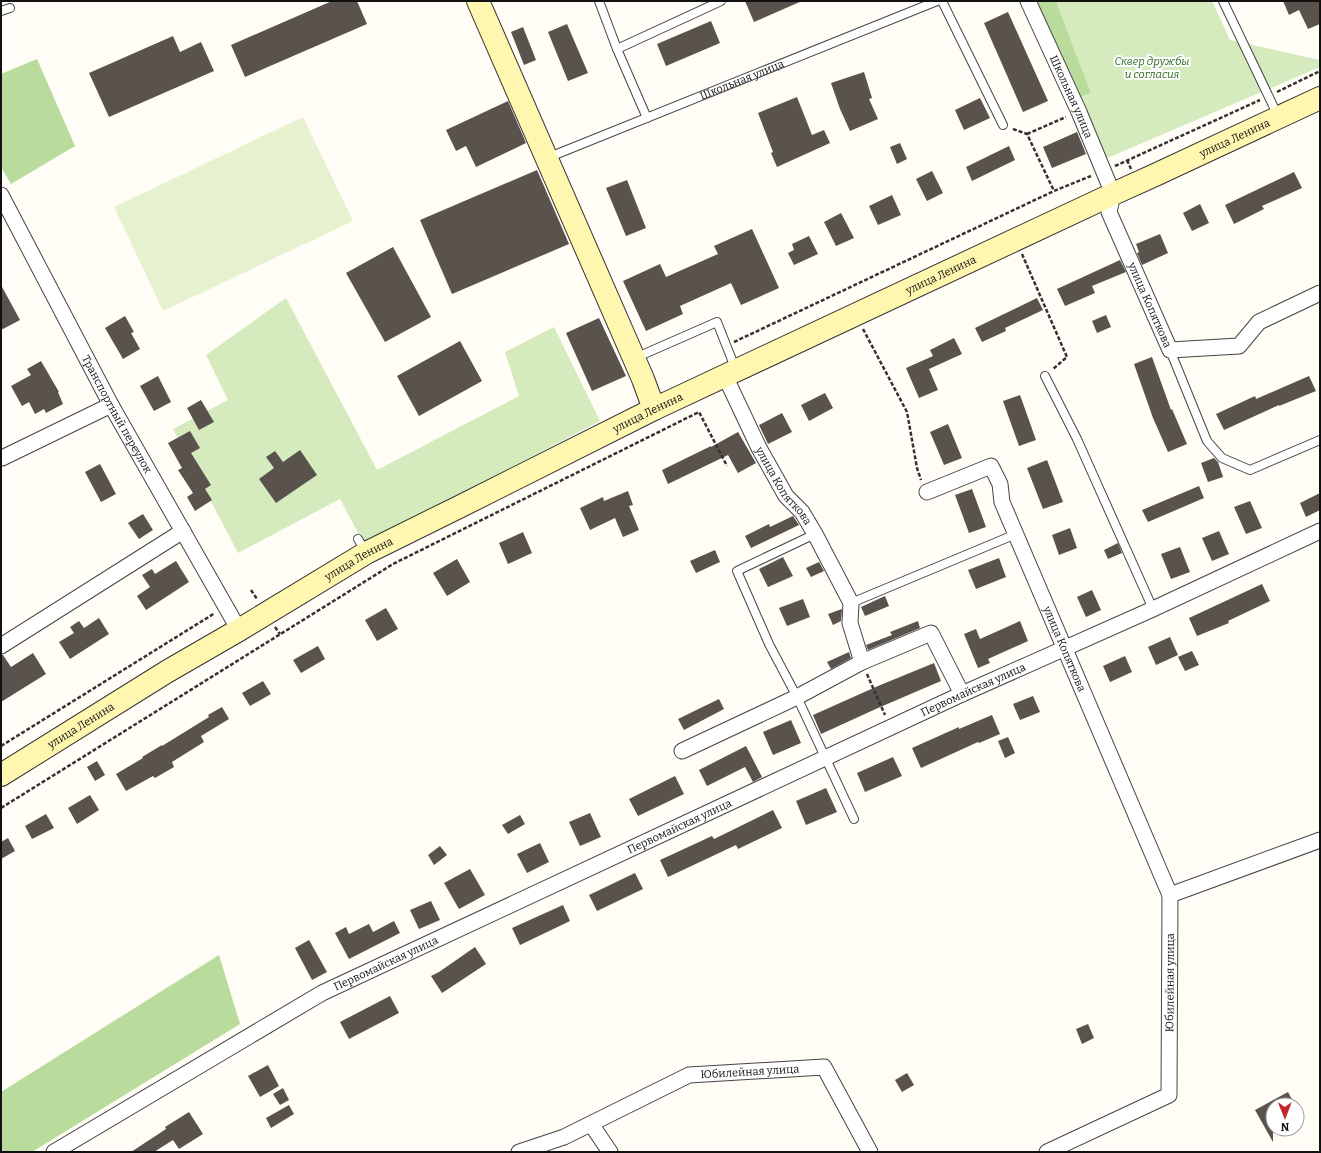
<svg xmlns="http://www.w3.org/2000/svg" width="1321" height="1153" font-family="Bitter,serif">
<rect width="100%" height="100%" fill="#fffdf5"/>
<g fill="#d5ebbd">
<polygon points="1056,1 1212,1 1230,40 1320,60 1320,67 1105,159 1078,98 1091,93"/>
<polygon points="286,298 377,470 519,396 505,352 554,327 600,421 364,544 340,499 238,553 173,429 228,400 206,355"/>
</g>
<g fill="#b9dc9c">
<polygon points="1033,1 1056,1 1091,93 1078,98"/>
<polygon points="37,59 75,146 11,184 1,167 1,74"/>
<polygon points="219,955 240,1024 32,1152 1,1152 1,1092"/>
</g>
<polygon fill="#e6f2cf" points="303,117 353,221 163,311 114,207"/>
<g fill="#5a524d">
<polygon points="332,1 357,1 367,24 245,77 231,45"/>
<polygon points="745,1 802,1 754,22"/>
<polygon points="1283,1 1320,1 1320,24 1308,29 1299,10 1289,15"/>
<polygon points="1008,12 1048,101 1023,112 984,23"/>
<polygon points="711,21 720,43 666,66 657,44"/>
<polygon points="567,24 588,73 568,81 548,32"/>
<polygon points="523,27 536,60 524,65 511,32"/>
<polygon points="173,36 180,52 201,42 214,71 109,117 89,73"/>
<polygon points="864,72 872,98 869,99 878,119 850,131 840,109 831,83"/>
<polygon points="797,97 812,135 824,130 830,143 777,167 771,153 773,152 758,113"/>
<polygon points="980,98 990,118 964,130 955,110"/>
<polygon points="508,101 526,143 476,167 466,146 456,151 446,130"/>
<polygon points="1077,132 1086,154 1052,168 1043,147"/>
<polygon points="900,143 907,159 897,164 890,147"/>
<polygon points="1009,146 1015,160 972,181 966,167"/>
<polygon points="537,170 569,244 452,294 420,220"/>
<polygon points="932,171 943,193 927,201 916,179"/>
<polygon points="1294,172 1302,188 1262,206 1264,209 1234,224 1225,205"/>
<polygon points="627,180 646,228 626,236 606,188"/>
<polygon points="892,195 901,215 878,225 869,206"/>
<polygon points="1200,204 1209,223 1192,231 1183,213"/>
<polygon points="841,213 854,238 836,246 824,222"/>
<polygon points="752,229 779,288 741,305 731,283 680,306 683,314 646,331 623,281 660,264 666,277 718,254 714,246"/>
<polygon points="1160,234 1168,253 1142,265 1137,253 1139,252 1136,244"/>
<polygon points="809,236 818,254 794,265 788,253 794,250 792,244"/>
<polygon points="393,247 431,317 385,342 346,273"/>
<polygon points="1120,260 1126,272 1092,286 1095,293 1065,306 1057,289"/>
<polygon points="1,285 20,320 1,330"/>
<polygon points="1037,298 1043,310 1005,328 1006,331 982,342 975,328"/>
<polygon points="1106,315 1111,327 1097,333 1092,321"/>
<polygon points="125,316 134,332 131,333 140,349 123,359 105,328"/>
<polygon points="599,318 626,376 592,391 566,333"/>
<polygon points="954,338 962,354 929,369 938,390 919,398 906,368 933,356 930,350"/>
<polygon points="460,341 482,381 419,416 397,376"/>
<polygon points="1152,357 1171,410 1172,409 1187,444 1168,452 1153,418 1134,364"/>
<polygon points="41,361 59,392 58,392 63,404 46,413 44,409 35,414 29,402 22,406 11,386 31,375 27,369"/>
<polygon points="158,376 171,402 154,411 140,386"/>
<polygon points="1309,376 1316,391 1279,406 1279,405 1224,430 1216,414 1255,396 1256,399"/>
<polygon points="825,393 833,408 809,421 801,405"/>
<polygon points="1020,395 1036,440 1019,446 1003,401"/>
<polygon points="201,400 214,422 199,430 187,408"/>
<polygon points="782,413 792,432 768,444 759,425"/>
<polygon points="948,424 962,458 944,465 930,432"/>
<polygon points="190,431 200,448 191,453 211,485 205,489 212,500 195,511 187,497 193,493 178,470 182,468 168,443"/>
<polygon points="738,432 756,463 738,473 728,455 668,484 662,470 711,446 711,447"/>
<polygon points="300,450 317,475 276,503 259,479 274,468 266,457 275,451 283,462"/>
<polygon points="1214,458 1218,462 1223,477 1208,482 1201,463"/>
<polygon points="1047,460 1063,502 1043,509 1027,468"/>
<polygon points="100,464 116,494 101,502 85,472"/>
<polygon points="1199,486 1204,498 1148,522 1142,510"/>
<polygon points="972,489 986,527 969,533 955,495"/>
<polygon points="628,491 633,505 629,506 639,530 623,537 615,518 590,530 580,508 603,497 604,501"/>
<polygon points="1320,493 1320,510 1306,517 1300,503"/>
<polygon points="1250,501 1262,528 1246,534 1234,507"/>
<polygon points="143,514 153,530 139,539 128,523"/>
<polygon points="793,516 799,525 751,548 745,536 769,524 770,527"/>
<polygon points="1070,528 1077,548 1059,555 1052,535"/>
<polygon points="1219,531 1229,554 1212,561 1202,538"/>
<polygon points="523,532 532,553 508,564 499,543"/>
<polygon points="1118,543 1122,553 1108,559 1104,550"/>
<polygon points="1180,547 1190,572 1171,579 1161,554"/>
<polygon points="715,550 720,562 696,573 690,561"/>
<polygon points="783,557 793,576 768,587 759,569"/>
<polygon points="999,558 1006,577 976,589 968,570"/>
<polygon points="457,559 470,582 447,596 433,573"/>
<polygon points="176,561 189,582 146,610 137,596 150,587 142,575 152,569 155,574"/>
<polygon points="819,562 824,571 811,577 806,568"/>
<polygon points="1262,584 1270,601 1228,621 1229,623 1197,636 1189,618"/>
<polygon points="1092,590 1101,610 1086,617 1077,597"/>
<polygon points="885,596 889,606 865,616 861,607"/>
<polygon points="803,599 810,617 787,626 779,608"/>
<polygon points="386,608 398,629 377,641 365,620"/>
<polygon points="842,609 841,621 833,625 828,614"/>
<polygon points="99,618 109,634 70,659 59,642 74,633 70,627 79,621 84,628"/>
<polygon points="918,621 920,628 868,650 866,645 892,635 890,632"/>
<polygon points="1020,621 1028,641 988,659 990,663 978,668 964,634 976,629 980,639"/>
<polygon points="1170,637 1178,655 1156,665 1148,647"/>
<polygon points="318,646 325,659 301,673 293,660"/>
<polygon points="1192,651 1199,665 1185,671 1178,657"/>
<polygon points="849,652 851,658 831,669 827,662"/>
<polygon points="33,653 46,674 1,702 1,655 3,655 11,667"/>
<polygon points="1125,656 1132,672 1110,682 1103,666"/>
<polygon points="934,663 941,681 878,708 821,734 813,715 878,686"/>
<polygon points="263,681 271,694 250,706 242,693"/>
<polygon points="1033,696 1040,712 1020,720 1013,704"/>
<polygon points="719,699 724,709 684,730 678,719"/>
<polygon points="222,707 229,719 201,736 204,742 172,762 174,767 155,778 153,776 126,791 116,774 143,758 142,757 162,745 162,746 209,717 208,715"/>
<polygon points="992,715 1000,734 979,743 978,742 921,768 912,748 959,727 959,729"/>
<polygon points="791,720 801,743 773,755 763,732"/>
<polygon points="1008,737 1015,753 1005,758 998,741"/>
<polygon points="746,746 762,777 753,782 745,767 707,786 699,770"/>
<polygon points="893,757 902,776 865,792 857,773"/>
<polygon points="97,761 105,775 95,781 87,767"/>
<polygon points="675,776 684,794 638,816 629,799"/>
<polygon points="826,788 837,812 806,825 796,801"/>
<polygon points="90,795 99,810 77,824 68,808"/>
<polygon points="773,810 782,828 738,849 736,845 668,877 660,860 712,836 714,839"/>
<polygon points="590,813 601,837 580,846 569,822"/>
<polygon points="46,814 54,828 32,839 25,826"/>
<polygon points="520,815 525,824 508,834 502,825"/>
<polygon points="8,838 15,851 1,859 1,842"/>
<polygon points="540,843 549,862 527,873 517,854"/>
<polygon points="440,846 447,855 434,865 428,855"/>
<polygon points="470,869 485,895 459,909 444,883"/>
<polygon points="635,873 643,889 597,911 589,895"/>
<polygon points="431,901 440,920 419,929 410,910"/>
<polygon points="563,905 570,921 520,945 512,928"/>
<polygon points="394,921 400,933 349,959 335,933 346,927 349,934 369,924 373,932"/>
<polygon points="309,940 327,972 312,980 295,948"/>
<polygon points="475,947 486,964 442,993 431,976 439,972"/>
<polygon points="390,996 399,1013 349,1039 340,1022"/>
<polygon points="1088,1024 1094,1038 1082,1044 1076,1029"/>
<polygon points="268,1065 279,1086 260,1097 248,1076"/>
<polygon points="907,1073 914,1085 902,1092 895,1080"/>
<polygon points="283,1088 289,1100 280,1105 273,1094"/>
<polygon points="1288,1092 1295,1105 1273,1105 1273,1142 1255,1110"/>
<polygon points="289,1105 294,1114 271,1128 266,1118"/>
<polygon points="189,1112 203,1134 179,1149 173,1140 154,1152 131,1152 166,1129 165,1127"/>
</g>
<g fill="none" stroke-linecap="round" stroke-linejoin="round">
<defs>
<g id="lane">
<polyline points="599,1 617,49 647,118"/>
<polyline points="942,1 1003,125"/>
<polyline points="1223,1 1278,116"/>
<polyline points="1,11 10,8"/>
<polyline points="617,49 721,1"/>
<path id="s1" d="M547 158 937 1"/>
<polyline points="1170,350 1207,441 1222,458 1250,470 1320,440"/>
<polyline points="635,358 717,322 736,370"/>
<polyline points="1045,376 1077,439 1153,609"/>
<polyline points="815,534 737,571 769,644 797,697 854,819"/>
<polyline points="358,539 366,552"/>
<polyline points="851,603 1016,534"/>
</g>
<g id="street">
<path id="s2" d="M1028 1 1079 112 1113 194 1109 212 1170 350 1239 346 1259 322 1320 293"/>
<path id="s3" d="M1 195 111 405 239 630"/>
<path id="s4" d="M725 376 759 448 786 496 802 512 815 534 851 603 850 623 862 662"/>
<polyline points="2,458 111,405"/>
<path id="s5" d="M927 492 991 466 1000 484 1002 502 1170 895"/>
<polyline points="1,646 183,531"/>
<polyline points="682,751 797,697 862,662 931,633 962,694"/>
<polyline points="591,1124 610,1152"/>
<path id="s6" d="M54 1152 322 993 962 694 1153 609 1320 531"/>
<path id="s7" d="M519 1152 564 1137 689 1075 824 1067 870 1152"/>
<path id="s8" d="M1047 1152 1169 1095 1170 895 1320 840"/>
</g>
<g id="secondary">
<polyline points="478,1 643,379 654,409"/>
<path id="s9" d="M1 775 168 671 239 630 366 553 459 507 654 409 1113 194 1155 175 1320 98"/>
</g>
</defs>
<use href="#lane" stroke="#444" stroke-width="10"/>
<use href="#street" stroke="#444" stroke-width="17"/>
<use href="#secondary" stroke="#333" stroke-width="24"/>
<g stroke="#333" stroke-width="2.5" stroke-dasharray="4 2" stroke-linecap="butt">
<polyline points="1277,92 1320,71"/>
<polyline points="1013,129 1027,134 1054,191"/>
<polyline points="1027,134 1066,117"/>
<polyline points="1127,160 1131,169"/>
<polyline points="1115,166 1260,100"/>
<polyline points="1022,254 1067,357 1053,369"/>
<polyline points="863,329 907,412 917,468 921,480"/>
<polyline points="734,342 1054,191 1091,176"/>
<polyline points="251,590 257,599"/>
<polyline points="275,627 280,634"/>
<polyline points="867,674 885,715"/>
<polyline points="1,746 215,613"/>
<polyline points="1,808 393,564 699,412 727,466"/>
</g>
<use href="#lane" stroke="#fff" stroke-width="8"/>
<use href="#street" stroke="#fff" stroke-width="15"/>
<use href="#secondary" stroke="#fff6b0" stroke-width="22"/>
</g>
<g text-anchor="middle" stroke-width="4" stroke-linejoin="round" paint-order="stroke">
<g font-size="11" font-style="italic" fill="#2f6b1f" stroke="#fff">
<text x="1152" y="65">Сквер дружбы<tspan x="1152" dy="13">и согласия</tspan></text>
</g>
<g font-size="11" fill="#111" stroke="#fff">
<text dy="4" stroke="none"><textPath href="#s1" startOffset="210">Школьная улица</textPath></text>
<text dy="4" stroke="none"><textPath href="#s2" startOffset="105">Школьная улица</textPath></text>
<text dy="4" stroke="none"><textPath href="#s9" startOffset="1390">улица Ленина</textPath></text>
<text dy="4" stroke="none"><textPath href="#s9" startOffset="1066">улица Ленина</textPath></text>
<text dy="4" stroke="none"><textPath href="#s2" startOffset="331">улица Копяткова</textPath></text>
<text dy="4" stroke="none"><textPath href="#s9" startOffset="742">улица Ленина</textPath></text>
<text dy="4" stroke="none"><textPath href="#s3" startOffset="248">Транспортный переулок</textPath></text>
<text dy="4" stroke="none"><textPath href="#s4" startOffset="125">улица Копяткова</textPath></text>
<text dy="4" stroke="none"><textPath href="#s9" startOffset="418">улица Ленина</textPath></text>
<text dy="4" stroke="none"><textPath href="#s5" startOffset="267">улица Копяткова</textPath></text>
<text dy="4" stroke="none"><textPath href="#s6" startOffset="1030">Первомайская улица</textPath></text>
<text dy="4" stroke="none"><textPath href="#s9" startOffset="94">улица Ленина</textPath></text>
<text dy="4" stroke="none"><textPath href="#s6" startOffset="706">Первомайская улица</textPath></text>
<text dy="4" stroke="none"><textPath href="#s6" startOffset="382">Первомайская улица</textPath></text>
<text dy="4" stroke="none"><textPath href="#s8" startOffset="247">Юбилейная улица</textPath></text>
<text dy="4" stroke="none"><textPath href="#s7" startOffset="248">Юбилейная улица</textPath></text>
</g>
</g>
<rect width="1321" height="1153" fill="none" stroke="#111111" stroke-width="4"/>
<g transform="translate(1285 1117) rotate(179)"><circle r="19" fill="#ffffff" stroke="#a0a0a0"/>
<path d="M0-3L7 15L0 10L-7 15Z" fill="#c4262e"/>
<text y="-6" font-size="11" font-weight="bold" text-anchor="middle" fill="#111111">N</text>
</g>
</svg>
